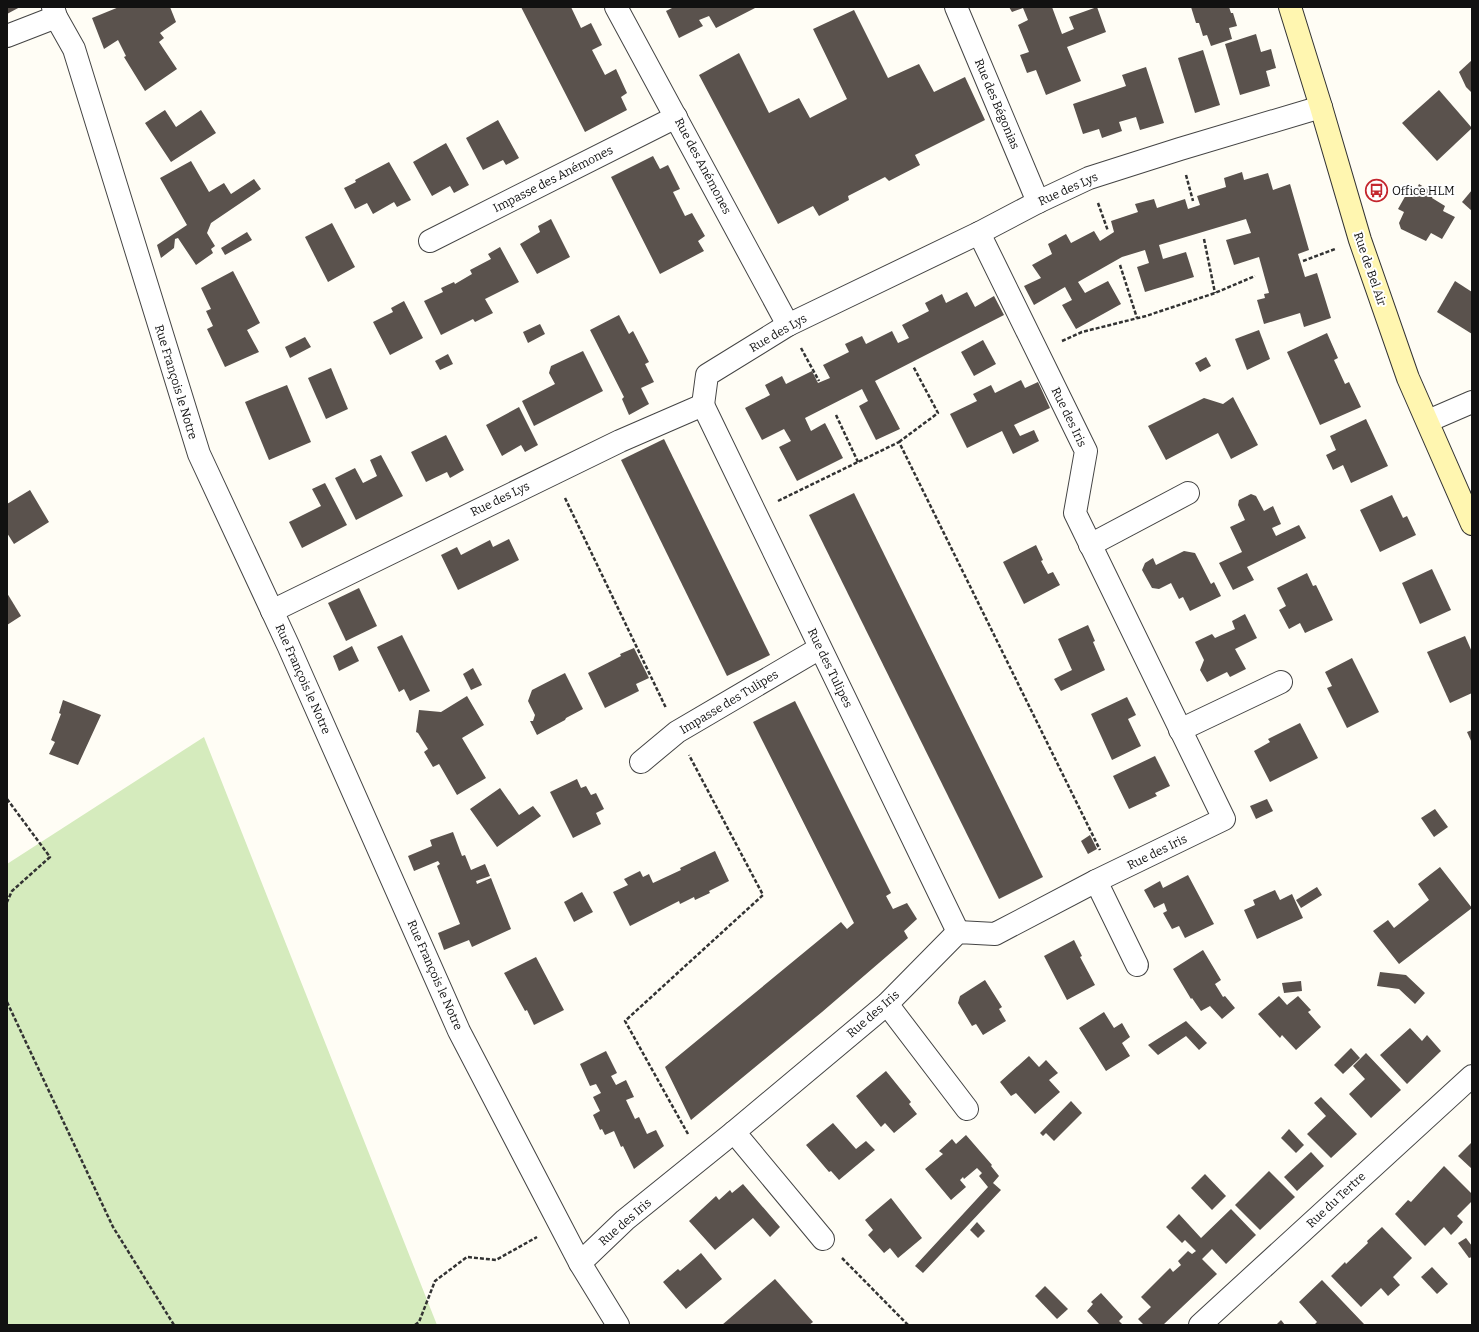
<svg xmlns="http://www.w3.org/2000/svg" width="1479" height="1332" font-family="Bitter,serif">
<rect width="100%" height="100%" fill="#fffdf5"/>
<polygon fill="#d5ebbd" points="204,737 437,1325 7,1325 7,864"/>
<g fill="#5a524d">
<polygon points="7,7 20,7 7,14"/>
<polygon points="119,7 170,7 176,22 160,33 164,38 159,42 177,69 145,91 124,57 126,56 118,40 104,49 92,18"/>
<polygon points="521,7 571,7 581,28 591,23 602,45 592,50 605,75 616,69 627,93 621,97 627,110 585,132"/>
<polygon points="674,7 757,7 716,28 709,16 699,20 703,26 679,38 666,11"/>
<polygon points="1009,7 1052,7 1062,34 1074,29 1069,17 1097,7 1106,32 1067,47 1081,81 1046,95 1036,70 1027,73 1020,55 1029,52 1018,25 1028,20 1023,8 1012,12"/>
<polygon points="1191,7 1229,7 1231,13 1233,13 1237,26 1229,28 1232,39 1211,46 1207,35 1203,36 1199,23 1196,23"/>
<polygon points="854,10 888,78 919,64 934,92 965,77 985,120 915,155 920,165 889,181 885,177 848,196 849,200 819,216 813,206 778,224 699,75 739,53 769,113 799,98 810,118 847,99 813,29"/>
<polygon points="1256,34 1261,52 1271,49 1276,68 1266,71 1270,86 1240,95 1225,44"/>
<polygon points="1203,50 1220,105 1195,113 1178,58"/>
<polygon points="1472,60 1472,93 1466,87 1459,72"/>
<polygon points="1146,67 1164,123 1140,130 1136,117 1119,122 1122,131 1102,138 1099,129 1083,134 1073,104 1126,86 1122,75"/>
<polygon points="1439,90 1472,128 1437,161 1402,123"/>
<polygon points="165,110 176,127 201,110 216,133 171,162 145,123"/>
<polygon points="498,120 519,158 506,165 503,160 483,170 466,138"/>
<polygon points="446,143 469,185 454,193 450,186 432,196 413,162"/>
<polygon points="653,156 660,169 668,165 680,189 673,192 685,216 692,213 705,236 698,241 704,251 660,274 611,177"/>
<polygon points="191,161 209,192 224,183 231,194 254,179 261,189 211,223 207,233 215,246 211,249 213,253 196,265 178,238 175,239 174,248 161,258 157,245 187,225 160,178"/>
<polygon points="389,162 411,200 397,207 394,202 373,214 367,203 355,209 344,188 356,182 355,180"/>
<polygon points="1242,172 1244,180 1268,173 1273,190 1290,184 1309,250 1298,254 1305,277 1317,273 1331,318 1304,327 1300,313 1264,324 1257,300 1265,298 1264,294 1269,293 1259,257 1234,265 1226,240 1251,233 1246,219 1159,245 1163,259 1186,252 1194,277 1145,292 1137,267 1149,263 1145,250 1122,257 1078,282 1085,293 1108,281 1121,304 1076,329 1062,305 1072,300 1065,287 1034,305 1024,286 1041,278 1032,265 1052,254 1048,244 1066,234 1071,243 1094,231 1100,241 1114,232 1111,221 1138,212 1135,204 1154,199 1157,208 1185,199 1188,209 1200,205 1197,196 1226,187 1224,178"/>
<polygon points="1419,184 1434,193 1432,198 1445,206 1443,211 1455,217 1442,239 1431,233 1426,241 1401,229 1399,223 1404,212 1398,209 1407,193 1413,196"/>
<polygon points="1472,190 1472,211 1462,202"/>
<polygon points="551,219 570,257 537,274 520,244 540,232 538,226"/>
<polygon points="332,223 355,267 328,282 305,237"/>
<polygon points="247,232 252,240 225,255 221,248"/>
<polygon points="500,247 519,282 485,299 493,313 475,322 473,319 441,335 424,301 443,292 441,288 454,282 455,284 472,274 470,270 491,259 488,254"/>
<polygon points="233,271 260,323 247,330 259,352 225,367 207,329 213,326 206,311 211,309 201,288"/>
<polygon points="1455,281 1472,292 1472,334 1437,312"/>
<polygon points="967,292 975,307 994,296 1004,315 875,381 900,429 876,440 859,406 868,401 862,389 805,418 811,431 825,423 843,458 797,481 779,447 791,441 784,429 762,440 745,408 770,395 765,385 782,376 786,384 812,371 818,383 830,378 823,365 849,352 845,344 862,336 866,344 892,331 898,343 909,338 902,325 929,311 925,303 942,294 946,303"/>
<polygon points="404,301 423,338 390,355 373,322 393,312 391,308"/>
<polygon points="619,315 629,334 633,331 649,362 645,364 654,382 641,388 649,404 629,415 622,399 624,397 590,330"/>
<polygon points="540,324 545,334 528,343 523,332"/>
<polygon points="1259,330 1270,359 1247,370 1235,339"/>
<polygon points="1327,333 1338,358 1334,360 1345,384 1349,382 1361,407 1320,425 1287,352"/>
<polygon points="305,337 311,347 290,358 285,347"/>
<polygon points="983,340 996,364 974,376 961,352"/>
<polygon points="583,351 603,391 534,426 522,401 555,384 549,373 551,366"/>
<polygon points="448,354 453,364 440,370 435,361"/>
<polygon points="1206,357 1211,366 1200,372 1195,363"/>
<polygon points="331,368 348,409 326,419 308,378"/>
<polygon points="1021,380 1025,388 1038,382 1050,408 1014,425 1020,436 1034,430 1039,441 1013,454 1002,431 967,448 950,414 977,401 973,394 991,385 995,393"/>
<polygon points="287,385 311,442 269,460 245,402"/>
<polygon points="1233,397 1258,445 1231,459 1218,433 1166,460 1148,426 1204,398 1223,404"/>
<polygon points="519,407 538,445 525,452 521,445 502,456 486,425"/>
<polygon points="1366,419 1388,466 1351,483 1343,465 1333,470 1326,455 1336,450 1330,436"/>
<polygon points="446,435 464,470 450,478 447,472 426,482 411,452"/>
<polygon points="664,439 770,655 727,676 621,460"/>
<polygon points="381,455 403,496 356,520 335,478 355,468 363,483 377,476 370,460"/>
<polygon points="325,483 347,525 302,548 289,522 321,506 312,489"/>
<polygon points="30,490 49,522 14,544 7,533 7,504"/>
<polygon points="854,493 1043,877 999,899 809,515"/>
<polygon points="1251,494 1256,496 1264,511 1273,506 1281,524 1272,528 1276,536 1299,525 1306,538 1247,567 1254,580 1233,590 1219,563 1242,552 1230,527 1245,520 1238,505 1239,500"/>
<polygon points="1392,495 1403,518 1407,516 1416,535 1380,552 1360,510"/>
<polygon points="509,539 519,560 458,590 441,555 457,547 461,555 490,540 493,547"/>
<polygon points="1036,545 1043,560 1041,561 1048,574 1053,572 1060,585 1024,604 1003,562"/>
<polygon points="1184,551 1195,553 1211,584 1214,582 1221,596 1190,611 1183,597 1179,599 1171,583 1159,589 1152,588 1142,570 1145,563 1153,558 1156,565"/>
<polygon points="1432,569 1451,610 1420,624 1402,583"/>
<polygon points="1307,573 1313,586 1316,585 1333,620 1305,633 1300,623 1289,629 1279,610 1286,606 1277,588"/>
<polygon points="359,588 377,626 346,641 328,603"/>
<polygon points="7,593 21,616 7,625"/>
<polygon points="1245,614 1257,638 1235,649 1246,669 1230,677 1227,672 1207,682 1200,670 1204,660 1195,642 1212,634 1215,638 1235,629 1232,621"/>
<polygon points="1088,625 1095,641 1093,642 1105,670 1061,691 1054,679 1072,670 1058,639"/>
<polygon points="402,635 430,691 410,701 404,689 399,692 377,647"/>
<polygon points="1465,636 1472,652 1472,693 1450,703 1427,652"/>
<polygon points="352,646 359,661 339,671 333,656"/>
<polygon points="634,648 649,678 636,684 639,691 605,708 588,673 621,656 620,654"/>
<polygon points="1352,658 1379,712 1347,728 1327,688 1332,686 1325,672"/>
<polygon points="473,668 482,685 471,690 463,674"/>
<polygon points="565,673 583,709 566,718 565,720 537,735 530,721 533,721 535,715 528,701 532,690"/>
<polygon points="467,696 484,725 462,738 486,778 457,795 439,764 433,767 424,752 428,749 418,733 416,732 419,710 441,712"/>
<polygon points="1127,697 1136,715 1128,719 1141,746 1112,760 1091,714"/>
<polygon points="63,700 101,715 78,765 49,754 55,742 51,740 61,714 59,713"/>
<polygon points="795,701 891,893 886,896 893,909 907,903 917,919 904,931 908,938 822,1012 691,1120 665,1067 841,922 847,929 854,923 753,722"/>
<polygon points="1300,723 1318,758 1270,782 1254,751 1270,742 1268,739"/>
<polygon points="1472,730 1472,743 1467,732"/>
<polygon points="1155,756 1170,786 1155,793 1157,796 1129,809 1113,776"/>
<polygon points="577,779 581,788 586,786 591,795 596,793 604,809 596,813 601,824 573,838 550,792"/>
<polygon points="500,788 519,815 533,806 541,816 497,847 470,809"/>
<polygon points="1267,799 1273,811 1256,819 1250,806"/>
<polygon points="1435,809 1448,827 1434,837 1421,818"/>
<polygon points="453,832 462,856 465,855 471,870 485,864 490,876 476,881 477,884 491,878 511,929 472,947 469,940 444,950 438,933 460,924 437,866 440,864 438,861 414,871 408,856 432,846 430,840"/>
<polygon points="1090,835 1097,849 1088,854 1081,841"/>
<polygon points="715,851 729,881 709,891 710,893 695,900 694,897 680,904 679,901 630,926 613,892 628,885 624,879 640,871 643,877 649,874 653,883 681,870 680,868"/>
<polygon points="1440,867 1472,908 1399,964 1373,931 1388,920 1394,928 1429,900 1418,884"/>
<polygon points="1188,875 1214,924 1185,938 1179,926 1172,929 1163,913 1167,911 1164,903 1154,908 1144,890 1160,881 1163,888"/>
<polygon points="1317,887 1322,895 1301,908 1296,900"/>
<polygon points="1275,890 1280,900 1292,894 1303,918 1257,939 1244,910 1255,905 1253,900"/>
<polygon points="582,892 593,912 574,922 564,902"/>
<polygon points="1074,940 1082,956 1080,957 1095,985 1067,1000 1044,956"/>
<polygon points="1203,950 1221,980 1215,984 1223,997 1225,996 1235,1008 1222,1019 1210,1006 1201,1011 1192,998 1191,999 1173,969"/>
<polygon points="536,957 564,1010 534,1025 527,1010 525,1011 504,973"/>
<polygon points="1380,972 1406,975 1425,993 1415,1004 1399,989 1377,986"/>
<polygon points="985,980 1002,1007 999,1009 1006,1021 983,1035 976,1024 972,1026 958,1003 960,996"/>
<polygon points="1301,981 1302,991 1284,993 1282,983"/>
<polygon points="1279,996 1287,1005 1298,996 1311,1010 1308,1012 1321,1027 1296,1050 1282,1035 1280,1038 1258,1014"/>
<polygon points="1104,1012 1114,1028 1122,1023 1130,1037 1122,1043 1130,1056 1106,1071 1079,1028"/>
<polygon points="1186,1021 1207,1043 1199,1050 1186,1036 1158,1055 1148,1045"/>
<polygon points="1410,1028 1422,1041 1427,1035 1441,1051 1407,1084 1380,1055"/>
<polygon points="1351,1048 1360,1058 1343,1074 1334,1065"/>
<polygon points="606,1051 617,1073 611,1076 616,1085 626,1080 634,1097 626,1100 635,1119 639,1117 647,1134 656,1130 664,1146 634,1169 623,1146 621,1147 614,1131 605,1135 602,1129 600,1130 593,1115 600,1111 593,1097 601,1093 596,1084 590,1086 580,1064"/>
<polygon points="1366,1053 1401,1090 1371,1118 1349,1094 1365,1079 1353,1066"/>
<polygon points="1029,1056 1039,1067 1046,1060 1058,1073 1049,1080 1060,1092 1035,1114 1016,1093 1011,1096 1000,1082"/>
<polygon points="886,1071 911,1102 909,1104 917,1114 894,1133 885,1123 881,1127 856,1096"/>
<polygon points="1321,1097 1357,1134 1331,1158 1307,1134 1326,1116 1314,1103"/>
<polygon points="1071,1101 1082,1113 1054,1141 1046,1133 1043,1136 1040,1133"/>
<polygon points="833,1123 856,1149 866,1141 875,1150 839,1180 831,1171 829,1172 806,1145"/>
<polygon points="1289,1129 1304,1145 1296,1153 1281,1138"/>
<polygon points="966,1135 992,1165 991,1166 999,1176 993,1183 1001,1190 923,1273 915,1266 988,1187 979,1176 982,1173 977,1168 964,1179 963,1177 960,1180 966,1187 951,1200 925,1169 943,1154 939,1151 952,1139 956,1144"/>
<polygon points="1472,1142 1472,1169 1458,1156"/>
<polygon points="1311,1152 1324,1166 1297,1191 1284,1177"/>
<polygon points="1444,1166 1472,1194 1472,1201 1457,1216 1463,1222 1457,1229 1451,1235 1444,1227 1425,1246 1395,1214 1408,1200 1411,1202"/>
<polygon points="1269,1171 1295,1197 1260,1230 1235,1205"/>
<polygon points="1205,1174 1226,1196 1212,1210 1191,1188"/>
<polygon points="743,1184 780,1227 770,1237 753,1218 715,1250 689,1221 716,1196 719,1200 730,1190 732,1193"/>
<polygon points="891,1198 922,1238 898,1258 890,1248 884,1253 868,1235 873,1230 865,1220"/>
<polygon points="1231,1209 1256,1235 1226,1264 1212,1249 1202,1259 1217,1274 1163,1325 1144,1325 1138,1319 1151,1307 1141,1297 1170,1268 1173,1272 1181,1265 1178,1261 1188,1251 1192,1254 1196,1251 1185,1240 1182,1243 1166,1227 1179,1214 1201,1238"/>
<polygon points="977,1222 985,1231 978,1238 970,1230"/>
<polygon points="1382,1227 1412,1258 1393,1277 1400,1285 1388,1296 1381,1288 1361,1307 1331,1276 1345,1262 1346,1264 1368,1243 1367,1241"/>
<polygon points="1466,1238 1472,1246 1472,1257 1469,1258 1458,1243"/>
<polygon points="701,1253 722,1279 686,1309 663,1282 678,1269 680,1271"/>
<polygon points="1432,1267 1448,1284 1437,1294 1421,1277"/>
<polygon points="775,1279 813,1322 809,1325 722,1325"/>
<polygon points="1322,1280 1364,1324 1362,1325 1314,1325 1317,1322 1299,1302"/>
<polygon points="1045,1286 1068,1309 1057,1319 1035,1296"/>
<polygon points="1101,1293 1123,1317 1119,1321 1123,1325 1098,1325 1099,1324 1087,1311 1093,1304 1091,1302"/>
<polygon points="1281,1320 1285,1325 1276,1325"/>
</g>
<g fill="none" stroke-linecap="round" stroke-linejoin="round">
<defs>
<g id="street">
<polyline points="53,7 56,17 74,49 199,454 288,645 459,1031 580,1263 618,1325"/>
<polyline points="616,7 788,325"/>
<polyline points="956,7 1038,202"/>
<polyline points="7,36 56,17"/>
<polyline points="430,241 676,117"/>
<polyline points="703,405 707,375 788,325 979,233 1038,202 1089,178 1180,149 1321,107"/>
<polyline points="703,405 958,932"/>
<polyline points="1428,421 1472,402"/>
<polyline points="1090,545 1188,493"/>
<polyline points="272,611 620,441 703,405"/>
<polyline points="1180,730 1281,682"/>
<polyline points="641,762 677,732 820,648"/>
<polyline points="1096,881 1137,965"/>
<polyline points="887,1004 967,1109"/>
<polyline points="734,1132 823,1239"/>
<polyline points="580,1263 625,1220 734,1132 887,1004 958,932 995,934 1096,881 1224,819 1075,513 1086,451 979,233"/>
<polyline points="1200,1325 1472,1076"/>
</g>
<polyline id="secondary" points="1290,7 1321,107 1360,240 1408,378 1472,524"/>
</defs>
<use href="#street" stroke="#444" stroke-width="24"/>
<use href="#secondary" stroke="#333" stroke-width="24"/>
<g stroke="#333" stroke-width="2.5" stroke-dasharray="4 2" stroke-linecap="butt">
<polyline points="1186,175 1193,201"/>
<polyline points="1098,203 1108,231"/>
<polyline points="1204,239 1215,293"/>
<polyline points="1303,261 1335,249"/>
<polyline points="1120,265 1137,318"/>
<polyline points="1062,341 1082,332 1146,316 1215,293 1255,276"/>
<polyline points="801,348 819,381"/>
<polyline points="836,415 858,462"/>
<polyline points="899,442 938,413 913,366"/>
<polyline points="565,498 666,708"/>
<polyline points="778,501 899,442 1100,850"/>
<polyline points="7,799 50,857 12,891 7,902"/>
<polyline points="7,1002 113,1227 174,1325"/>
<polyline points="688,1134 625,1021 763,895 689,755"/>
<polyline points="842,1258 908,1325"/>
<polyline points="415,1325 419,1322 435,1281 467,1257 496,1260 537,1237"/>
</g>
<use href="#street" stroke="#fff" stroke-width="22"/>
<use href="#secondary" stroke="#fff6b0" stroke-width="22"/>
</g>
<defs>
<symbol id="bus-ring" viewBox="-11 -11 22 22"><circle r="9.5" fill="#fff" stroke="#c4262e" stroke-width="1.5"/><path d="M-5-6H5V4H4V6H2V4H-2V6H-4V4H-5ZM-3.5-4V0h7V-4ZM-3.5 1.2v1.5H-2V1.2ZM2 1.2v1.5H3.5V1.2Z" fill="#c4262e"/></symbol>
</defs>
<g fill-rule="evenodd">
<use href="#bus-ring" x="1364" y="178" width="25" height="25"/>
</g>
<g text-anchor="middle" stroke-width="4" stroke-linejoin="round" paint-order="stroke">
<g font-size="12" fill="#111" stroke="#fff">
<text transform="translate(997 104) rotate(67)" y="4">Rue des Bégonias</text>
<text transform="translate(703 166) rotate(62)" y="4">Rue des Anémones</text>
<text transform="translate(553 179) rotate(-27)" y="4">Impasse des Anémones</text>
<text transform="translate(1068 189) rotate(-24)" y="4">Rue des Lys</text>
<text transform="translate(1370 269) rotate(71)" y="4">Rue de Bel Air</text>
<text transform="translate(778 333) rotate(-30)" y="4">Rue des Lys</text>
<text transform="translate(176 382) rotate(73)" y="4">Rue François le Notre</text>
<text transform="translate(1069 417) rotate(64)" y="4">Rue des Iris</text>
<text transform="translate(500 499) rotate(-26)" y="4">Rue des Lys</text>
<text transform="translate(830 668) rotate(64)" y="4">Rue des Tulipes</text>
<text transform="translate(303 679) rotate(66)" y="4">Rue François le Notre</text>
<text transform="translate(729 702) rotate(-31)" y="4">Impasse des Tulipes</text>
<text transform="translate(1157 852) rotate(-26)" y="4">Rue des Iris</text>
<text transform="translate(435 975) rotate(66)" y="4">Rue François le Notre</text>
<text transform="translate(873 1014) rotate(-41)" y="4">Rue des Iris</text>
<text transform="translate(1336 1200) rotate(-43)" y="4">Rue du Tertre</text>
<text transform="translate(625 1222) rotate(-41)" y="4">Rue des Iris</text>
</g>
<g font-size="12" fill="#111" stroke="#fff" text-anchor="start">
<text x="1392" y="195">Office HLM</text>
</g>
</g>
<rect width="1479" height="1332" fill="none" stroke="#111111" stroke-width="16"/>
</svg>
